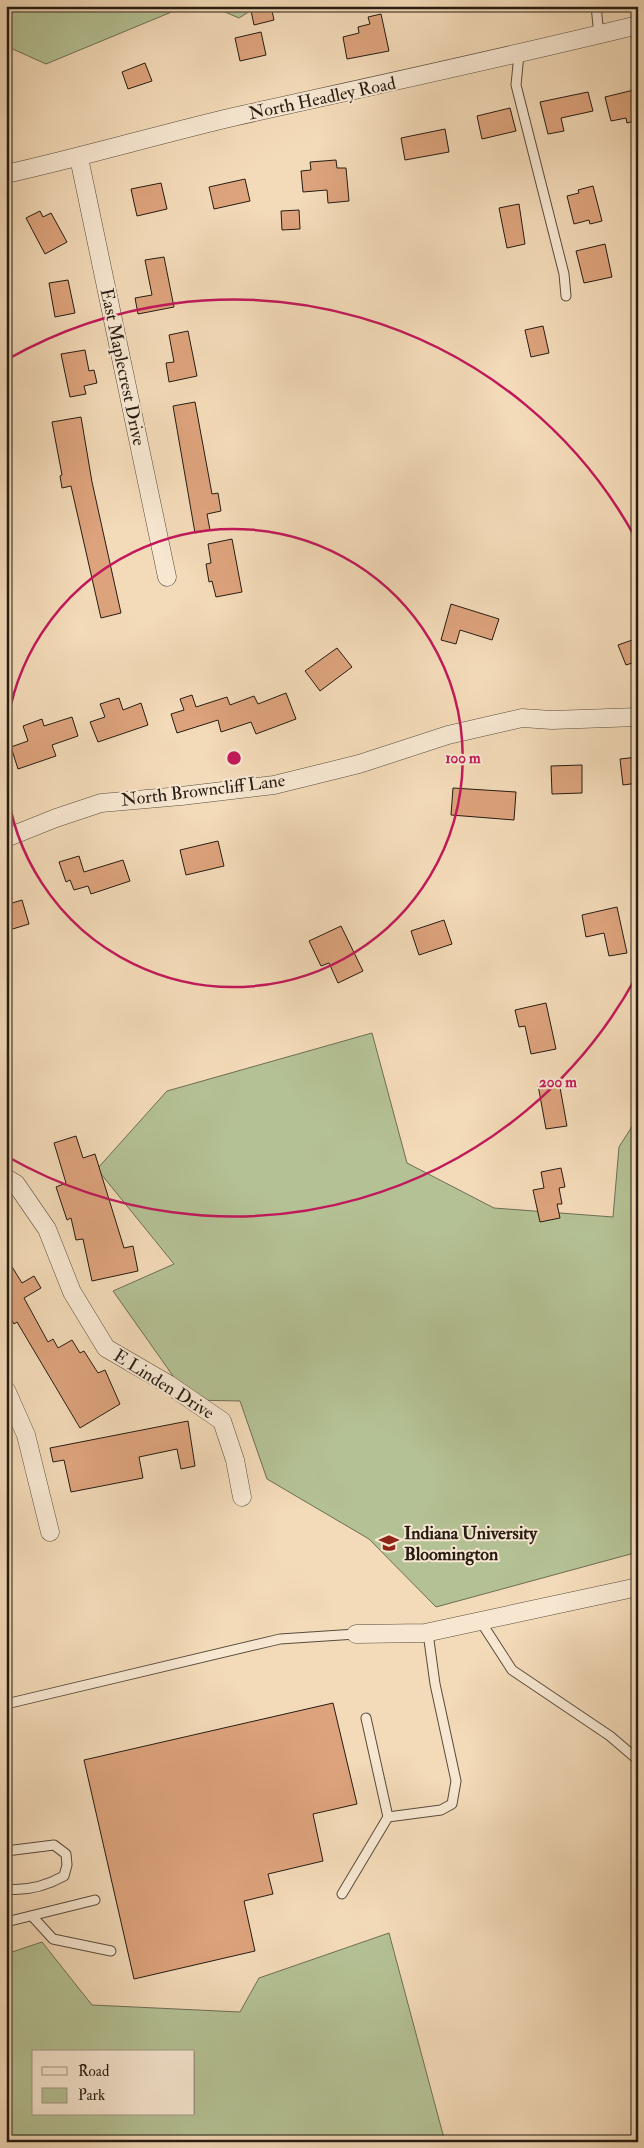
<svg xmlns="http://www.w3.org/2000/svg" width="644" height="2148" font-family="'IM FELL Double Pica',serif">
<rect width="100%" height="100%" fill="#f3dab8"/>
<filter id="stains"><feTurbulence type="fractalNoise" baseFrequency=".004" numOctaves="4"/><feColorMatrix values="0 0 0 0 .2 0 0 0 0 .09 0 0 0 0 .02 0 0 0 .5 -.17"/></filter>
<radialGradient id="worn" r=".72"><stop offset=".6" stop-color="#630" stop-opacity="0"/><stop offset="1" stop-color="#630" stop-opacity=".3"/></radialGradient>
<g fill="#b4c194" stroke="#6d6e54" fill-rule="evenodd">
<polygon points="26,6 186,6 46,64 6,46 6,12"/>
<polygon points="211,6 258,6 239,18"/>
<polygon points="372,1033 407,1163 494,1208 613,1217 619,1147 638,1117 638,1552 436,1607 369,1539 267,1479 240,1401 190,1400 113,1291 174,1264 97,1169 167,1091"/>
<path d="M389 1933 445 2142H6V1954L42 1942 92 2005 240 2012 259 1978ZM34 2052H194V2114H34Z"/>
</g>
<g fill="#dda37c" stroke="#261c13">
<polygon points="250,6 271,6 274,20 254,25"/>
<polygon points="381,14 389,51 347,59 343,37 359,33 358,27 370,24 368,17"/>
<polygon points="261,32 266,55 240,61 235,38"/>
<polygon points="145,63 152,81 128,89 122,72"/>
<polygon points="638,89 638,120 627,123 626,118 611,121 605,97"/>
<polygon points="588,92 593,111 561,118 564,131 548,134 540,102"/>
<polygon points="510,108 516,131 482,139 477,116"/>
<polygon points="445,129 449,152 405,160 401,138"/>
<polygon points="336,160 337,168 346,168 349,201 328,203 327,190 303,192 301,171 311,170 310,162"/>
<polygon points="245,179 250,201 214,209 209,187"/>
<polygon points="161,183 167,209 137,216 131,189"/>
<polygon points="593,186 602,221 590,224 589,220 574,224 567,196 579,193 578,190"/>
<polygon points="519,204 525,244 507,248 499,208"/>
<polygon points="299,210 300,229 282,230 281,211"/>
<polygon points="40,211 43,217 51,213 67,242 45,254 26,218"/>
<polygon points="605,244 612,277 584,283 576,251"/>
<polygon points="164,257 174,307 138,314 135,298 152,295 145,260"/>
<polygon points="68,280 75,313 55,317 49,283"/>
<polygon points="543,326 549,353 531,357 525,330"/>
<polygon points="188,331 197,376 169,382 166,363 174,362 169,335"/>
<polygon points="85,350 89,371 94,370 97,383 84,386 86,394 70,397 61,354"/>
<polygon points="195,402 212,494 218,493 221,511 207,514 210,530 195,533 173,406"/>
<polygon points="81,417 92,482 121,613 101,618 71,486 62,488 60,476 62,475 52,422"/>
<polygon points="232,539 242,592 216,597 212,581 209,582 206,564 211,563 208,544"/>
<polygon points="451,604 499,619 492,640 460,630 456,644 441,640"/>
<polygon points="638,638 638,661 626,665 618,645"/>
<polygon points="337,648 352,667 320,691 305,671"/>
<polygon points="286,693 296,719 256,734 251,722 221,732 218,720 177,733 171,714 184,710 180,699 192,695 196,707 227,697 230,705 254,696 258,704"/>
<polygon points="119,698 123,710 141,703 148,725 98,742 90,722 105,717 100,704"/>
<polygon points="72,717 78,736 52,745 56,756 18,769 11,747 28,741 23,726 42,719 44,726"/>
<polygon points="638,757 638,783 623,785 620,759"/>
<polygon points="582,765 582,793 552,794 551,766"/>
<polygon points="453,788 516,792 514,820 451,815"/>
<polygon points="218,841 224,866 186,875 180,850"/>
<polygon points="79,856 84,872 123,860 130,881 91,894 88,886 74,890 70,880 66,882 59,862"/>
<polygon points="22,900 29,924 6,931 6,905"/>
<polygon points="617,907 627,953 609,956 604,933 586,937 582,915"/>
<polygon points="444,920 452,944 419,955 411,931"/>
<polygon points="341,926 363,971 338,983 329,963 321,966 309,941"/>
<polygon points="546,1003 556,1049 531,1054 525,1026 519,1027 515,1010"/>
<polygon points="559,1082 567,1126 546,1129 538,1085"/>
<polygon points="76,1136 83,1158 95,1154 124,1248 133,1246 138,1271 92,1281 83,1239 76,1240 71,1218 67,1220 56,1187 66,1183 54,1143"/>
<polygon points="561,1168 565,1187 559,1188 562,1204 557,1204 560,1218 540,1222 533,1190 544,1188 541,1172"/>
<polygon points="6,1257 22,1283 34,1276 41,1288 24,1298 48,1342 53,1339 58,1348 72,1340 80,1353 84,1351 98,1373 105,1370 120,1404 80,1428 17,1322 14,1324 6,1311"/>
<polygon points="188,1421 195,1466 181,1469 177,1449 139,1457 143,1478 71,1492 64,1460 53,1462 50,1448"/>
<polygon points="333,1703 357,1804 313,1814 323,1861 268,1874 273,1894 244,1901 255,1951 134,1979 84,1760"/>
</g>
<g fill="none" stroke-linecap="round" stroke-linejoin="round">
<defs>
<g id="service">
<polyline points="596,6 599,35"/>
<polyline points="519,54 516,85 564,274 566,296"/>
<polyline points="481,1622 512,1670 610,1736 638,1760"/>
<polyline points="6,1704 280,1639 356,1634"/>
<polyline points="366,1718 388,1817"/>
<path d="M6 1851 54 1845 66 1854 67 1865 64 1876C46 1886 26 1891 6 1889"/>
<polyline points="342,1894 388,1817 441,1810 452,1804 456,1781 435,1684 428,1633"/>
<polyline points="32,1916 53,1939 111,1951"/>
<polyline points="6,1922 95,1900"/>
</g>
<g id="minor">
<polyline points="79,158 167,577"/>
<path d="M6 174C82 157 157 135 233 117 368 87 503 58 638 25"/>
<polyline points="6,838 56,818 101,803 181,796 274,785 359,764 448,735 522,718 552,720 638,717"/>
<polyline points="6,1178 16,1184 47,1229 72,1292 106,1348 168,1384 222,1421 235,1460 242,1497"/>
<polyline points="6,1390 26,1435 50,1532"/>
<polyline points="356,1634 425,1633 638,1587"/>
</g>
</defs>
<use href="#service" stroke="#594c3c" stroke-width="11"/>
<use href="#minor" stroke="#594c3c" stroke-width="19"/>
<use href="#service" stroke="#f7e7d1" stroke-width="9"/>
<use href="#minor" stroke="#f7e7d1" stroke-width="18"/>
</g>
<g fill="none" stroke="#c2185b" stroke-width="2.5">
<path d="M6 734A229 229 0 1 1 6 782"/>
<path d="M636 977A458 458 0 0 1 8 1157M8 359A458 458 0 0 1 636 539"/>
</g>
<defs>
<symbol id="university-bare" viewBox="-9 -9 18 18"><path d="M0-5L7-2L0 1L-7-2ZM-4 1L0 2.5L4 1V4Q0 6-4 4Z" fill="#8f2418" stroke="#f7e7d1" stroke-width="2.5" paint-order="stroke"/></symbol>
</defs>
<g fill-rule="evenodd">
<use href="#university-bare" x="375" y="1529" width="28" height="28"/>
</g>
<g text-anchor="middle" stroke-width="4" stroke-linejoin="round" paint-order="stroke">
<g font-size="18" fill="#261c13" stroke="#f7e7d1">
<text transform="translate(322 98) rotate(-12)" y="6">North Headley Road</text>
<text transform="translate(123 367) rotate(78)" y="6">East Maplecrest Drive</text>
<text transform="translate(203 790) rotate(-7)" y="6">North Browncliff Lane</text>
<text transform="translate(164 1384) rotate(32)" y="6">E Linden Drive</text>
</g>
<g font-size="18" font-weight="bold" fill="#261c13" stroke="#f7e7d1" text-anchor="start">
<text x="404" y="1539">Indiana University<tspan x="404" dy="21">Bloomington</tspan></text>
</g>
</g>
<circle cx="234" cy="758" r="8" fill="#c2185b" stroke="#f7e7d1" stroke-width="2.5"/>
<g font-size="15" text-anchor="middle" font-weight="bold" fill="#c2185b" stroke="#f7e7d1" stroke-width="4" stroke-linejoin="round" paint-order="stroke">
<text x="463" y="763">100 m</text>
<text x="558" y="1087">200 m</text>
</g>
<rect width="644" height="2148" fill="none" stroke="#f3dab8" stroke-width="25"/>
<rect x="8" y="8" width="629" height="2133" fill="none" stroke="#261c13" stroke-width="2.5"/>
<rect x="12" y="12" width="619" height="2123" fill="none" stroke="#261c13"/>
<rect x="32" y="2050" width="162" height="65" fill="#f7e7d1" stroke="#a39685"/>
<rect x="42" y="2067" width="25" height="8" fill="#f7e7d1" stroke="#a39685"/>
<text x="78" y="2076" font-size="15" fill="#261c13">Road</text>
<rect x="42" y="2088" width="25" height="15" fill="#b4c194" stroke="#a39685"/>
<text x="78" y="2100" font-size="15" fill="#261c13">Park</text>
<rect width="100%" height="100%" filter="url(#stains)"/>
<rect width="100%" height="100%" fill="url(#worn)"/>
</svg>
